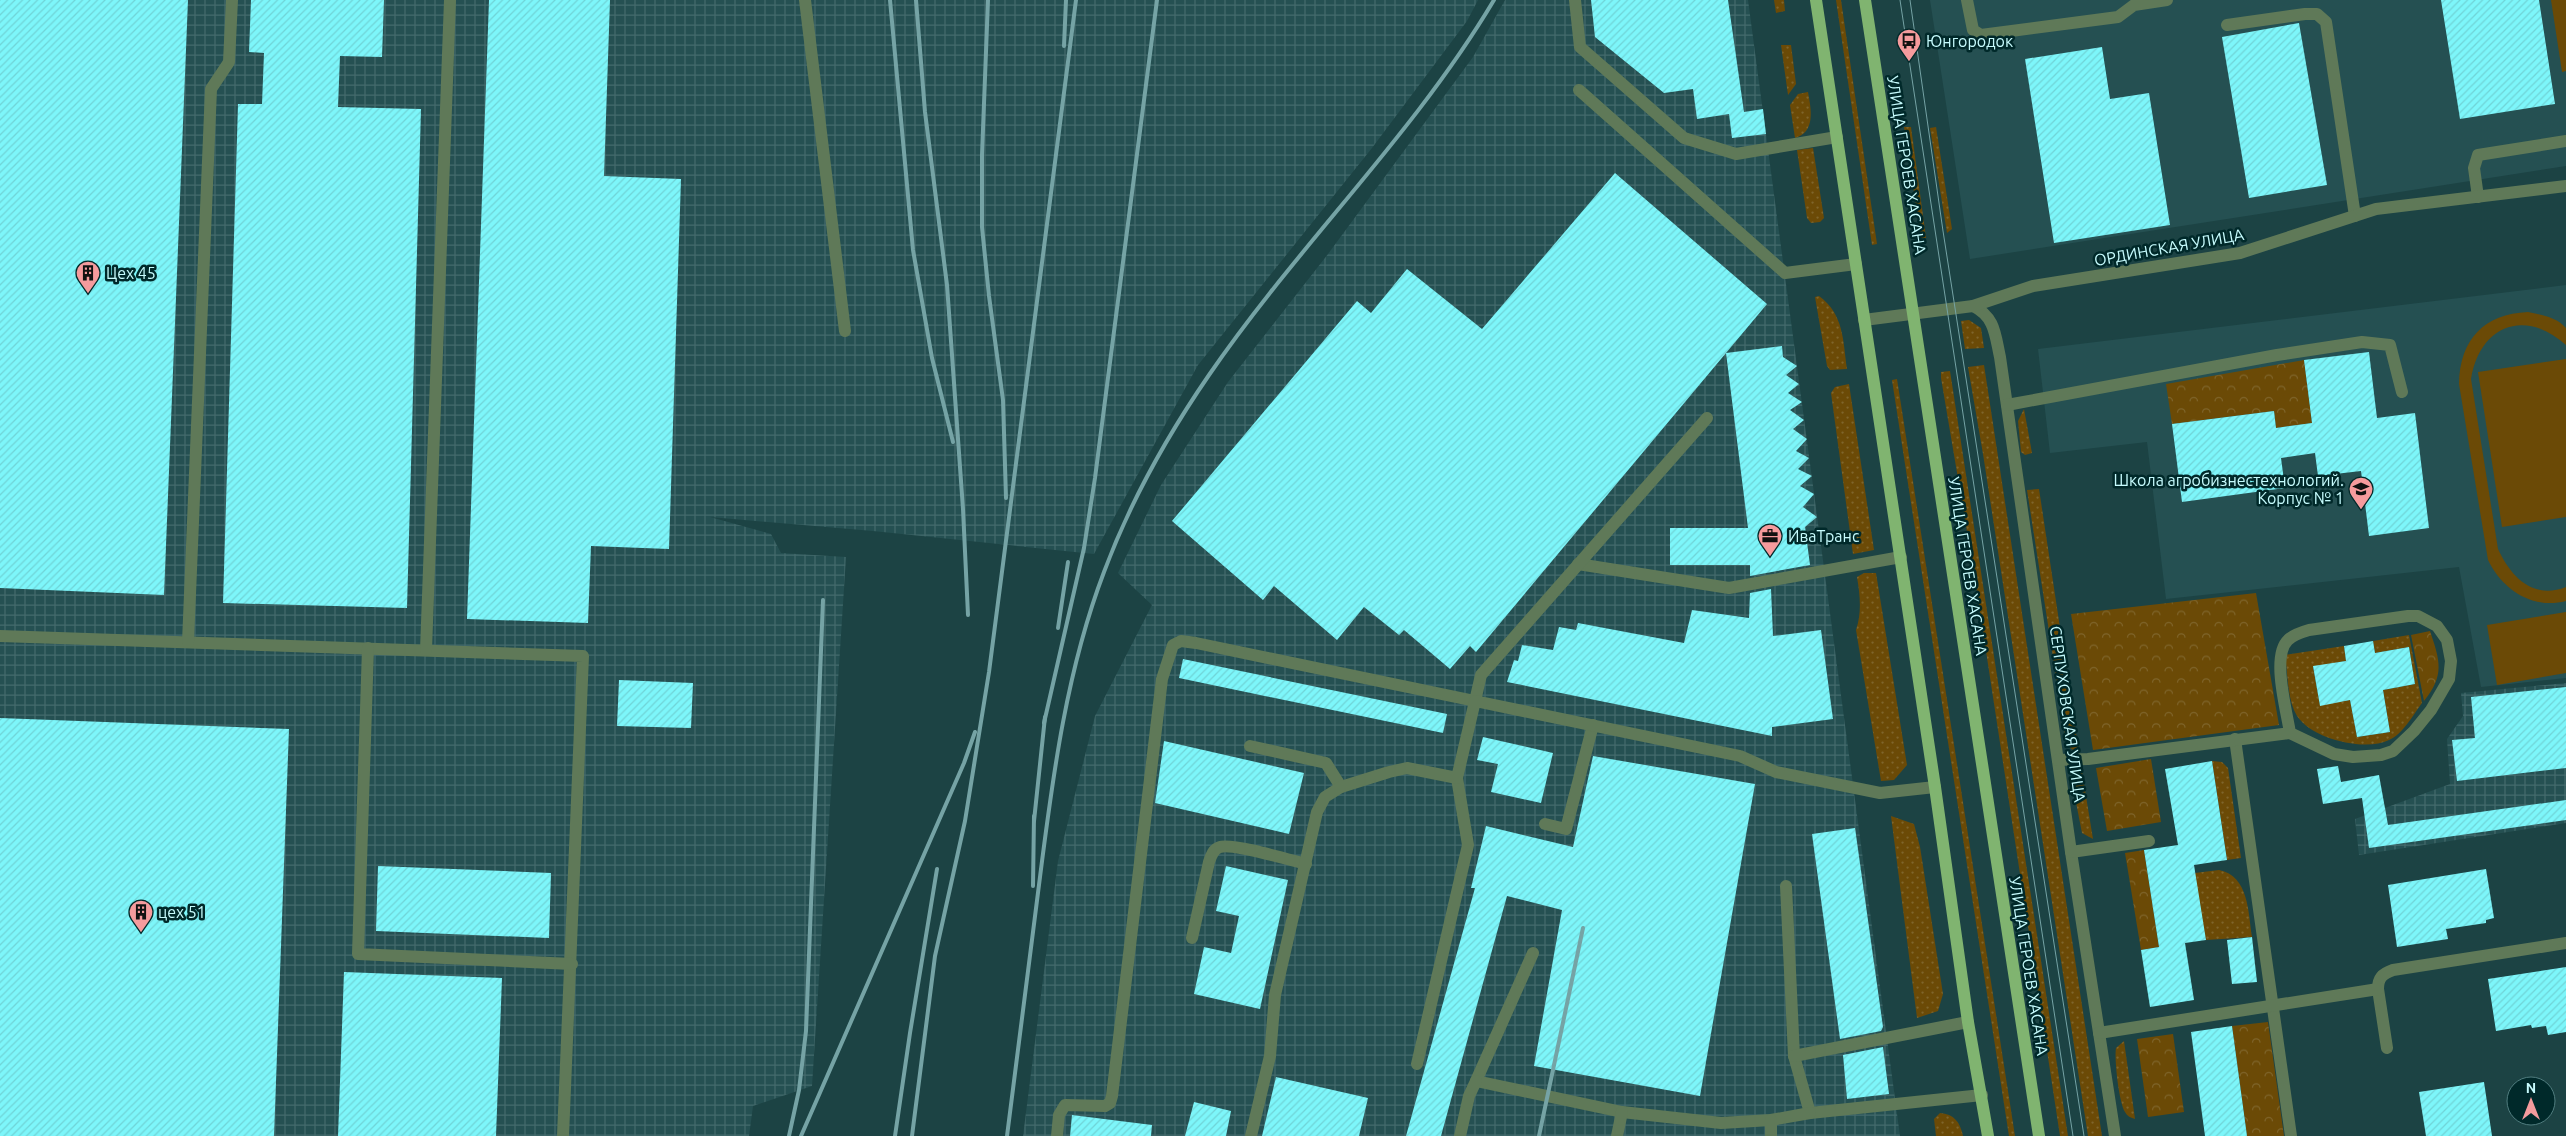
<svg xmlns="http://www.w3.org/2000/svg" width="2566" height="1136" font-family="Ubuntu,sans-serif">
<defs>
<pattern id="industrial-grid" width="8" height="8" patternUnits="userSpaceOnUse" patternTransform="scale(1.25)"><rect width="8" height="8" fill="#255052"/><path d="M0 4h8M4 0v8" fill="none" stroke="#436a6c"/></pattern>
<pattern id="grass-dots" width="8" height="8" patternUnits="userSpaceOnUse" patternTransform="scale(1.25)"><rect width="8" height="8" fill="#6b4a06"/><path d="M2 2h.1M6 6h.1" fill="none" stroke="#7f652b" stroke-width="1.8" stroke-linecap="round"/></pattern>
<pattern id="forest-crowns" width="20" height="18" patternUnits="userSpaceOnUse" patternTransform="scale(1.25)"><rect width="20" height="18" fill="#6b4a06"/><path d="M2 6a3 3 0 1 1 6 0M12 15a3 3 0 1 1 6 0" fill="none" stroke="#7f652b"/></pattern>
<pattern id="building-hatch" width="6" height="6" patternUnits="userSpaceOnUse" patternTransform="scale(1.25)"><rect width="6" height="6" fill="#7df6fa"/><path d="M-1 1l2-2M0 6l6-6M5 7l2-2" fill="none" stroke="#70d4d7"/></pattern>
</defs>
<rect width="100%" height="100%" fill="#1c4344"/>
<g fill="#255052">
<polygon points="1930,0 2566,0 2566,166 1970,259"/>
<polygon points="2566,285 2566,678 2481,687 2459,567 2166,599 2147,442 2050,453 2038,349"/>
</g>
<g fill="url(#industrial-grid)">
<polygon points="0,0 1478,0 1467,21 1372,148 1198,365 1094,554 873,531 710,517 771,534 781,553 846,557 812,1086 753,1106 749,1136 0,1136"/>
<polygon points="1505,0 1748,0 1900,1136 1023,1136 1058,861 1095,716 1152,605 1118,573 1161,485 1228,382 1328,254 1473,57"/>
<polygon points="2566,683 2566,823 2359,855 2355,819 2450,784 2447,739 2463,716 2461,693"/>
</g>
<g fill="url(#grass-dots)">
<polygon points="1774,0 1784,0 1785,11 1776,13"/>
<polygon points="1836,0 1841,0 1843,14 1877,244 1872,245"/>
<polygon points="1781,45 1791,45 1796,84 1788,95"/>
<path d="M1808 92C1811 109 1816 132 1795 138L1790 105 1798 94Z"/>
<polygon points="1904,127 1911,127 1926,238 1921,238"/>
<polygon points="1936,127 1952,229 1947,233 1930,128"/>
<polygon points="1813,148 1824,218 1820,222 1811,223 1807,218 1797,150"/>
<path d="M1819 296C1844 314 1843 341 1847 369L1830 370 1827 366 1815 297Z"/>
<polygon points="1969,320 1981,328 1984,348 1965,349 1961,321"/>
<polygon points="1984,365 2102,1136 2088,1136 1983,454 1968,367"/>
<polygon points="1950,371 2068,1136 2060,1136 1975,579 1941,378 1941,372"/>
<polygon points="1897,379 2015,1136 2009,1136 1892,380"/>
<polygon points="1849,384 1874,550 1853,554 1831,393 1835,387"/>
<polygon points="2024,409 2032,453 2025,455 2021,452 2018,421"/>
<polygon points="2039,489 2079,753 2070,748 2065,734 2027,490"/>
<path d="M1864 573H1876L1907 765 1894 780 1881 781 1856 630C1862 612 1860 595 1857 577Z"/>
<path d="M2409 635 2422 703C2413 715 2403 734 2389 740 2365 752 2312 739 2297 716 2287 699 2288 674 2285 655L2344 646 2346 661 2313 667 2320 705 2350 700 2357 737 2390 732 2383 690 2415 684 2409 647 2375 653 2373 641Z"/>
<polygon points="2212,761 2222,762 2228,768 2241,858 2227,860"/>
<polygon points="2082,772 2093,839 2082,833 2073,787 2075,777"/>
<polygon points="1891,816 1914,824 1920,847 1943,994 1938,1011 1917,1018"/>
<path d="M2219 870C2249 876 2248 912 2252 937L2206 940 2187 874Z"/>
<path d="M2124 1041 2135 1119C2131 1118 2127 1116 2125 1112 2119 1103 2114 1058 2116 1048Z"/>
<path d="M1940 1113C1954 1114 1960 1122 1963 1136H1936L1934 1119Z"/>
</g>
<g fill="url(#forest-crowns)">
<polygon points="2304,360 2312,423 2276,428 2274,411 2172,424 2166,384"/>
<polygon points="2256,593 2279,725 2093,750 2071,614"/>
<path d="M2430 631C2440 661 2445 675 2424 701L2411 635Z"/>
<polygon points="2151,759 2161,822 2107,831 2096,768"/>
<polygon points="2144,850 2159,947 2141,950 2125,853"/>
<polygon points="2268,1022 2284,1136 2247,1136 2232,1026"/>
<polygon points="2173,1034 2184,1112 2148,1117 2137,1039"/>
</g>
<g fill="#6b4a06">
<polygon points="2551,0 2566,0 2566,71 2562,72"/>
<path d="M2528 312C2542 315 2556 317 2566 328V345C2525 308 2480 325 2471 379L2498 549C2511 577 2533 600 2566 587V601C2532 610 2502 589 2488 560L2459 384C2460 339 2484 314 2528 312Z"/>
<polygon points="2566,359 2566,517 2502,527 2478,372"/>
<polygon points="2566,612 2566,673 2497,685 2487,625"/>
</g>
<g fill="url(#building-hatch)">
<polygon points="0,0 188,0 164,595 0,588"/>
<polygon points="251,0 384,0 382,57 340,56 338,107 421,109 407,608 223,603 238,104 262,104 264,53 249,52"/>
<polygon points="489,0 610,0 604,176 681,179 669,549 591,546 588,623 467,619"/>
<polygon points="1591,0 1728,0 1744,112 1763,109 1766,134 1732,138 1729,114 1697,119 1693,89 1664,93 1595,37"/>
<polygon points="2441,0 2539,0 2555,104 2460,119"/>
<polygon points="2299,23 2327,185 2249,198 2222,37"/>
<polygon points="2102,47 2110,99 2149,93 2170,225 2054,243 2025,59"/>
<polygon points="1615,173 1767,304 1726,353 1782,346 1783,357 1797,366 1786,375 1799,384 1788,393 1802,402 1790,410 1804,420 1793,429 1807,439 1796,451 1809,458 1798,469 1812,476 1800,486 1814,494 1803,507 1817,517 1805,527 1810,565 1750,576 1750,565 1670,565 1670,528 1748,528 1726,353 1476,652 1470,646 1450,669 1404,630 1399,635 1364,607 1337,640 1274,586 1263,600 1172,521 1357,301 1371,313 1407,269 1482,329"/>
<polygon points="2369,352 2377,418 2415,413 2429,528 2369,536 2361,471 2318,476 2315,453 2281,458 2285,488 2182,502 2172,424 2274,411 2276,428 2312,423 2304,360"/>
<polygon points="1771,589 1773,636 1821,630 1833,719 1772,727 1772,736 1507,682 1514,660 1518,661 1522,645 1553,650 1559,627 1576,630 1578,623 1684,643 1692,610 1749,618 1750,593"/>
<polygon points="2373,641 2375,653 2409,647 2415,684 2383,690 2390,732 2357,737 2350,700 2320,706 2313,666 2346,661 2344,646"/>
<polygon points="1183,659 1447,714 1443,733 1179,678"/>
<polygon points="619,680 693,683 691,728 617,726"/>
<polygon points="2566,687 2566,768 2457,781 2452,740 2475,738 2471,697"/>
<polygon points="0,718 289,729 274,1136 0,1136"/>
<polygon points="1483,737 1553,753 1541,803 1491,792 1498,764 1477,760"/>
<polygon points="1164,741 1304,773 1289,834 1155,803"/>
<polygon points="1593,756 1755,784 1700,1096 1534,1066 1562,910 1507,896 1441,1136 1406,1136 1475,888 1471,888 1486,826 1573,847"/>
<polygon points="2212,761 2227,860 2194,865 2206,940 2185,943 2194,1000 2150,1007 2141,950 2159,947 2144,850 2178,845 2165,769"/>
<polygon points="2338,766 2341,782 2379,775 2388,825 2566,800 2566,820 2369,848 2362,798 2323,804 2317,769"/>
<polygon points="1855,828 1883,1027 1881,1031 1840,1039 1812,834"/>
<polygon points="378,866 551,873 549,938 376,931"/>
<polygon points="1226,866 1288,880 1260,1009 1194,994 1204,947 1231,953 1239,916 1216,911"/>
<polygon points="2486,869 2494,918 2486,920 2486,923 2446,929 2448,939 2397,947 2388,885"/>
<polygon points="2252,937 2257,982 2232,984 2227,940"/>
<polygon points="2566,967 2566,1032 2548,1035 2546,1026 2532,1028 2531,1025 2496,1031 2488,979"/>
<polygon points="344,972 502,978 496,1136 338,1136"/>
<polygon points="2232,1026 2247,1136 2205,1136 2191,1032"/>
<polygon points="1883,1047 1889,1094 1847,1099 1843,1055"/>
<polygon points="1276,1077 1368,1098 1359,1136 1262,1136"/>
<polygon points="2484,1082 2492,1136 2426,1136 2419,1092"/>
<polygon points="1194,1102 1231,1111 1226,1136 1185,1136"/>
<polygon points="1072,1115 1152,1125 1151,1136 1070,1136"/>
</g>
<g fill="none" stroke-linecap="round" stroke-linejoin="round">
<g stroke="#5f7958" stroke-width="12">
<polyline points="805,0 845,331"/>
<polyline points="1575,0 1580,47 1684,138 1736,154 1837,137"/>
<polyline points="1967,0 1973,30 1981,35 2118,17 2134,5 2167,0"/>
<polyline points="2227,25 2305,14 2317,14 2326,22 2355,216"/>
<polyline points="1579,90 1785,273 1856,264"/>
<polyline points="2478,197 2474,168 2478,155 2566,141"/>
<path d="M1973 306C1995 317 1995 334 2000 357L2071 852 2115 1136"/>
<polyline points="1864,320 1973,306 2033,286 2240,253 2376,209 2566,186"/>
<polyline points="2007,405 2277,355 2362,342 2390,345 2402,392"/>
<polyline points="1578,564 1729,588 1901,557"/>
<polyline points="0,636 583,656 563,1136"/>
<polyline points="188,642 211,89 229,62 232,0"/>
<polyline points="368,648 358,954 572,964"/>
<polyline points="426,650 450,0"/>
<polyline points="2235,739 2291,1136"/>
<polyline points="1250,746 1326,763 1341,787"/>
<path d="M2058 760 2088 759 2290 733 2334 754 2353 757 2381 755 2393 751 2414 731 2431 710 2449 679 2451 661 2447 640 2437 626 2418 616H2408L2309 630C2302 632 2293 635 2288 640 2271 656 2287 712 2290 733"/>
<polyline points="1545,824 1566,829 1593,725"/>
<polyline points="2071,852 2149,841"/>
<polyline points="1786,886 1794,1056 1810,1113 1982,1095"/>
<path d="M1192 938 1209 862C1211 856 1213 849 1220 847 1232 843 1290 860 1306 864"/>
<polyline points="1533,953 1476,1081 1622,1112 1721,1123 1771,1120 1810,1113"/>
<polyline points="2378,989 2387,1048"/>
<path d="M2099 1033 2378 989C2378 978 2382 974 2393 970L2566 943"/>
<polyline points="1794,1056 1968,1022"/>
<polyline points="1417,1064 1468,845 1457,778"/>
<polyline points="1057,1136 1059,1115 1065,1105 1105,1106 1110,1103 1112,1096 1162,679 1173,645 1181,641 1196,643 1475,701 1481,675 1707,418"/>
<polyline points="1251,1136 1270,1056 1275,995 1317,812 1325,797 1341,787 1389,772 1407,768 1457,778 1475,701 1740,756 1776,772 1880,793 1935,787"/>
<polyline points="1460,1136 1469,1096 1476,1081"/>
<polyline points="1617,1136 1622,1112"/>
<polyline points="1771,1136 1771,1120"/>
</g>
<g stroke="#80b470" stroke-width="12">
<polyline points="1816,0 1935,787 1968,1022 1988,1136"/>
<polyline points="1865,0 2039,1136"/>
</g>
<g stroke="#75a3a5" stroke-width="1">
<polyline points="1900,0 2073,1136"/>
<polyline points="1910,0 1943,231 2084,1136"/>
</g>
<g stroke="#75a3a5" stroke-width="4">
<polyline points="890,0 913,250 932,358 953,442"/>
<polyline points="916,0 925,112 947,285 963,509 968,615"/>
<polyline points="988,0 982,155 982,227 989,296 1003,400 1006,498"/>
<polyline points="1064,46 1066,0"/>
<polyline points="1058,628 1068,562"/>
<polyline points="1044,723 1084,548 1095,478 1157,0"/>
<polyline points="1034,821 1045,717"/>
<polyline points="1033,886 1034,816"/>
<polyline points="789,1136 799,1090 806,1031 823,600"/>
<polyline points="801,1136 964,763 975,732"/>
<polyline points="895,1136 910,1033 937,869"/>
<polyline points="912,1136 935,956 965,821 989,672 1076,0"/>
<path d="M1007 1136C1018 1050 1029 963 1040 877 1053 774 1067 669 1104 572 1130 502 1167 436 1209 375 1298 245 1413 136 1494 0"/>
<polyline points="1539,1136 1583,928"/>
</g>
</g>
<defs>
<symbol id="bus-pin" viewBox="-11 -11 22 30"><path d="M0 17L-7.5 6A9.5 9.5 0 1 1 7.5 6Z" fill="#f59b9d" stroke="#00292a"/><path d="M-5-6H5V4H4V6H2V4H-2V6H-4V4H-5ZM-3.5-4V0h7V-4ZM-3.5 1.2v1.5H-2V1.2ZM2 1.2v1.5H3.5V1.2Z" fill="#111"/></symbol>
<symbol id="building-pin" viewBox="-11 -11 22 30"><path d="M0 17L-7.5 6A9.5 9.5 0 1 1 7.5 6Z" fill="#f59b9d" stroke="#00292a"/><path d="M-4-6H4V6H1V3H-1V6H-4ZM-2.5-4.3h1.7v1.8h-1.7ZM.8-4.3h1.7v1.8H.8ZM-2.5-1h1.7V.8h-1.7ZM.8-1h1.7V.8H.8Z" fill="#111"/></symbol>
<symbol id="school-pin" viewBox="-11 -11 22 30"><path d="M0 17L-7.5 6A9.5 9.5 0 1 1 7.5 6Z" fill="#f59b9d" stroke="#00292a"/><path d="M0-5L7-2L0 1L-7-2ZM-4 1L0 2.5L4 1V4Q0 6-4 4Z" fill="#111"/></symbol>
<symbol id="office-pin" viewBox="-11 -11 22 30"><path d="M0 17L-7.5 6A9.5 9.5 0 1 1 7.5 6Z" fill="#f59b9d" stroke="#00292a"/><path d="M-6-3h4V-5.5h4V-3h4V5H-6ZM-1-4.5V-3h2v-1.5ZM-6 0V1H6V0Z" fill="#111"/></symbol>
</defs>
<g fill-rule="evenodd">
<use href="#bus-pin" x="1895" y="27" width="28" height="38"/>
<use href="#building-pin" x="74" y="259" width="28" height="38"/>
<use href="#school-pin" x="2347" y="475" width="28" height="38"/>
<use href="#office-pin" x="1756" y="522" width="28" height="38"/>
<use href="#building-pin" x="127" y="898" width="28" height="38"/>
</g>
<g text-anchor="middle" stroke-width="5" stroke-linejoin="round" paint-order="stroke">
<g font-size="16" fill="#c7fcfe" stroke="#00292a" text-anchor="start">
<text x="1926" y="47">Юнгородок</text>
<text x="106" y="279">Цех 45</text>
<text x="2344" y="486" text-anchor="end">Школа агробизнестехнологий.<tspan x="2344" dy="18">Корпус № 1</tspan></text>
<text x="1788" y="542">ИваТранс</text>
<text x="158" y="918">цех 51</text>
</g>
<g font-size="16" fill="#c7fcfe" stroke="#00292a">
<text transform="translate(1907 165) rotate(81)" y="6">УЛИЦА ГЕРОЕВ ХАСАНА</text>
<text transform="translate(2169 247) rotate(-10)" y="6">ОРДИНСКАЯ УЛИЦА</text>
<text transform="translate(1968 566) rotate(81)" y="6">УЛИЦА ГЕРОЕВ ХАСАНА</text>
<text transform="translate(2068 714) rotate(82)" y="6">СЕРПУХОВСКАЯ УЛИЦА</text>
<text transform="translate(2029 966) rotate(81)" y="6">УЛИЦА ГЕРОЕВ ХАСАНА</text>
</g>
</g>
<g transform="translate(2531 1101)"><circle r="24" fill="#00292a" stroke="#507d7f"/>
<path d="M0-4L9 19L0 12L-9 19Z" fill="#f59b9d"/>
<text y="-8" font-size="14" font-weight="bold" text-anchor="middle" fill="#c7fcfe">N</text>
</g>
</svg>
